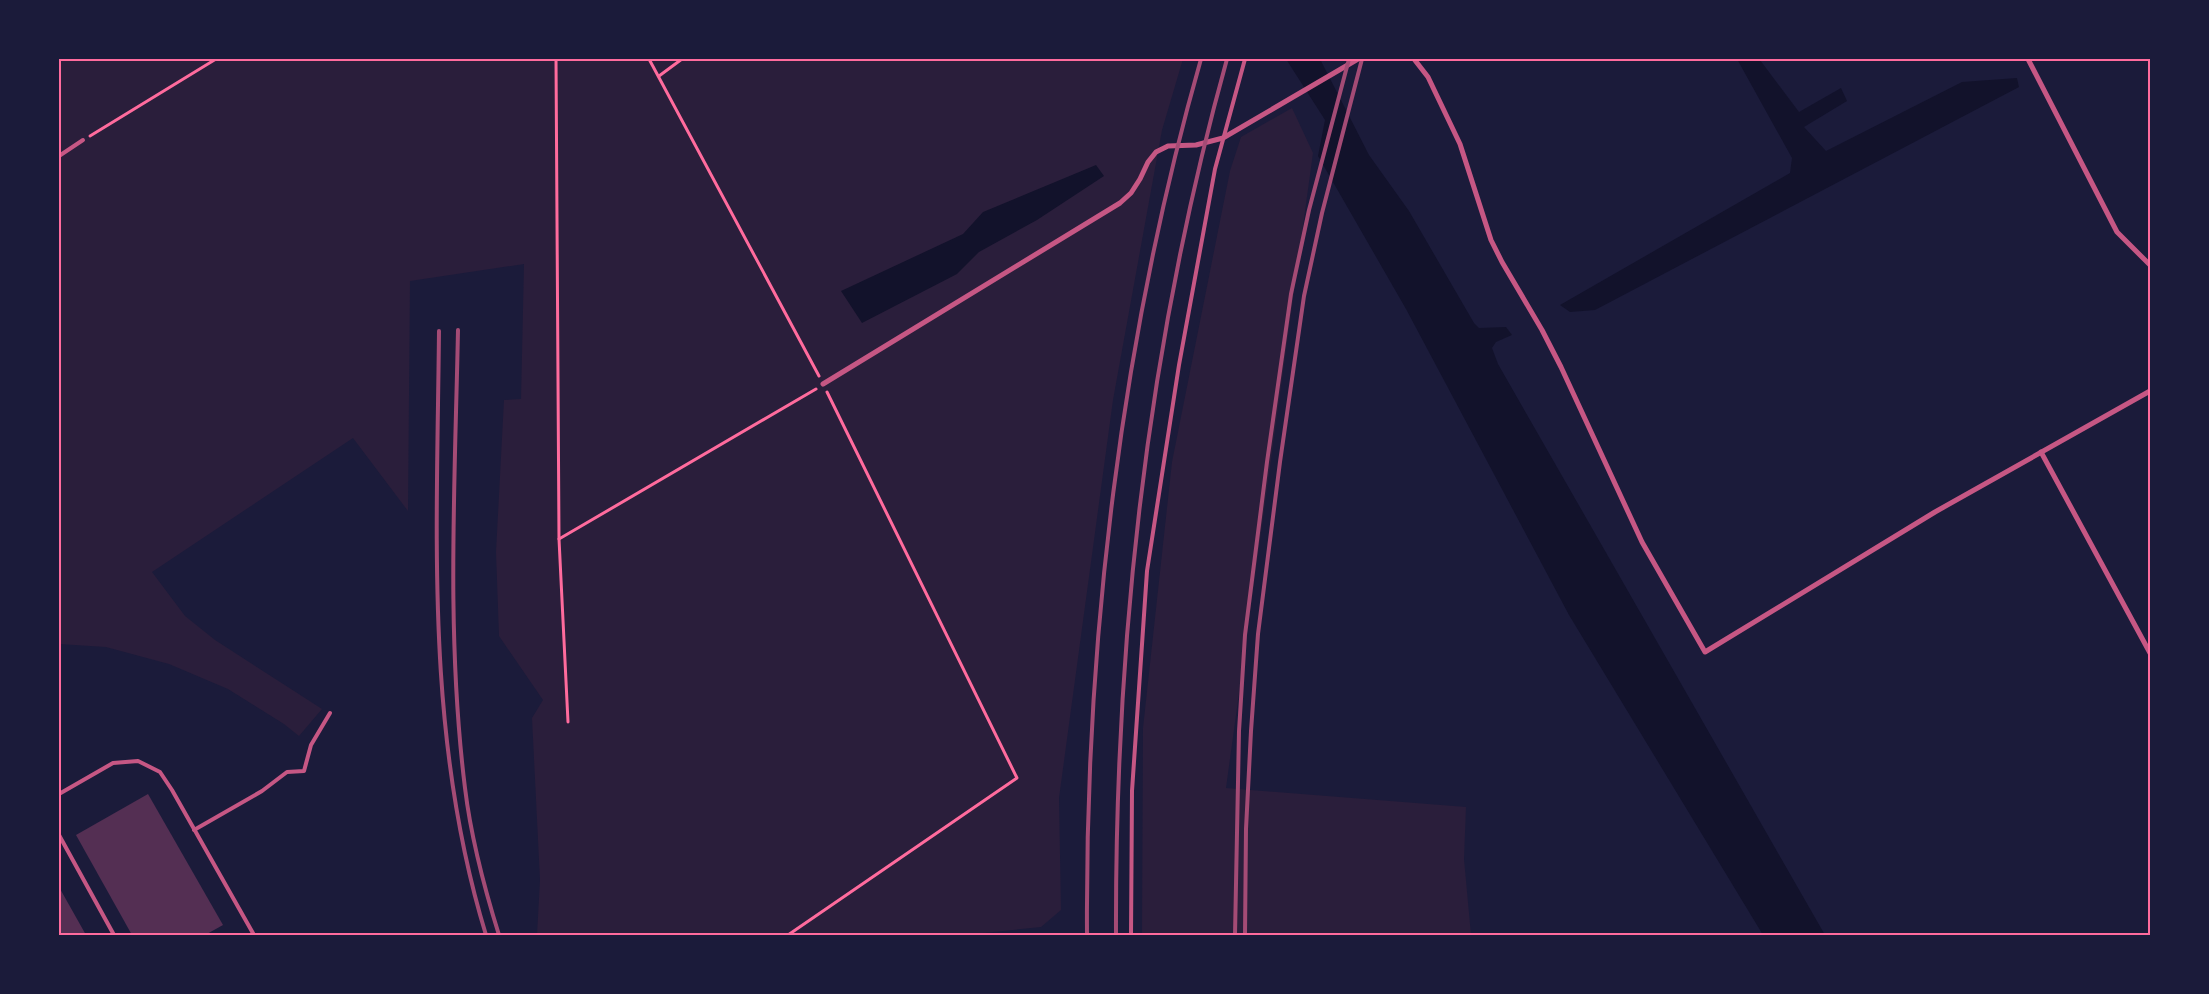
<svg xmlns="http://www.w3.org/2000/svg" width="2209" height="994" font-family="Mulish,sans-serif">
<rect width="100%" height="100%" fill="#1b1b3a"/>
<g fill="#2a1e3b">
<polygon points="59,59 1183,59 1162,130 1113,400 1059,798 1061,910 1041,927 964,935 537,935 540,880 532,718 543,700 499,636 496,552 504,400 521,399 524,264 410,281 408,511 353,438 152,572 185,616 215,640 322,709 299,736 284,724 228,689 169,664 106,647 59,644"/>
<polygon points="1292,108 1313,153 1226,788 1466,807 1464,859 1471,935 1142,935 1143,728 1172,462 1230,171 1241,137"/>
</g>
<g fill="#12122b">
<polygon points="1286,59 1320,59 1369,155 1409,211 1474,323 1479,328 1506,327 1512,335 1496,342 1492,348 1498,364 1825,935 1763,935 1569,615 1406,309 1318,156 1325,120"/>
<polygon points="1737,59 1762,59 1760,60 1799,112 1841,88 1847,101 1804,127 1826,151 1962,82 2017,78 2019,87 1595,310 1570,312 1560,305 1790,173 1792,158"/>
<polygon points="1096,165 1104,176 1037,220 979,252 957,274 862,323 841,291 963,234 983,212"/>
</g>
<g fill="#542f53">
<polygon points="148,794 223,925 205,935 132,935 76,835"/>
<polygon points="59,887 86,935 59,935"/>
</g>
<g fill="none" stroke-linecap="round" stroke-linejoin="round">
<g stroke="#ff6b9d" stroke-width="3">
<polyline points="556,59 559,539 568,722"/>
<polyline points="649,59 819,376"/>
<polyline points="659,76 682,59"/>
<polyline points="90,136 216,59"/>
<polyline points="559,539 816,389"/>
<polyline points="788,935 1017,778 827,392"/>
</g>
<g stroke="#c65784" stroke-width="4">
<polyline points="59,156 83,140"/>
<polyline points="59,794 113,763 138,761 160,772 172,790 254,935"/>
<polyline points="194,830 262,791 287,772 304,771 311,745 330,713"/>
<polyline points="59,835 114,935"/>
<polyline points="1131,935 1132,791 1147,571 1179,365 1215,169 1245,59"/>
</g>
<g stroke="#c65784" stroke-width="5">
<polyline points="1414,59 1428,77 1460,144 1491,240 1502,262 1542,330 1561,367 1642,542 1705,652 1935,512 2150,391"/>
<polyline points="2028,59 2117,232 2150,265"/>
<polyline points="823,384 1120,203 1131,193 1140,179 1148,162 1156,152 1168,146 1196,145 1223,138 1358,59"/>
<polyline points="2041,452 2150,653"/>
</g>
<g stroke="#a44b75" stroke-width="4">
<path d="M458 330C455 482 446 636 465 788 471 838 484 887 499 935"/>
<path d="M439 331C437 536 425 736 486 935"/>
<path d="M1087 935C1085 644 1121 339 1201 59"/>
<path d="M1116 935C1115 640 1148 343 1227 59"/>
<polyline points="1235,935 1239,731 1245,635 1267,462 1291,294 1309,210 1349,59"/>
<polyline points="1245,935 1246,829 1251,731 1258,634 1280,462 1304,296 1322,213 1362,59"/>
</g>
</g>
<rect width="2209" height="994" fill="none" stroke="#1b1b3a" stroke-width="120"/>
<rect x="60" y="60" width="2089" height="874" fill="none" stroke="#ff6b9d" stroke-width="2"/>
</svg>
